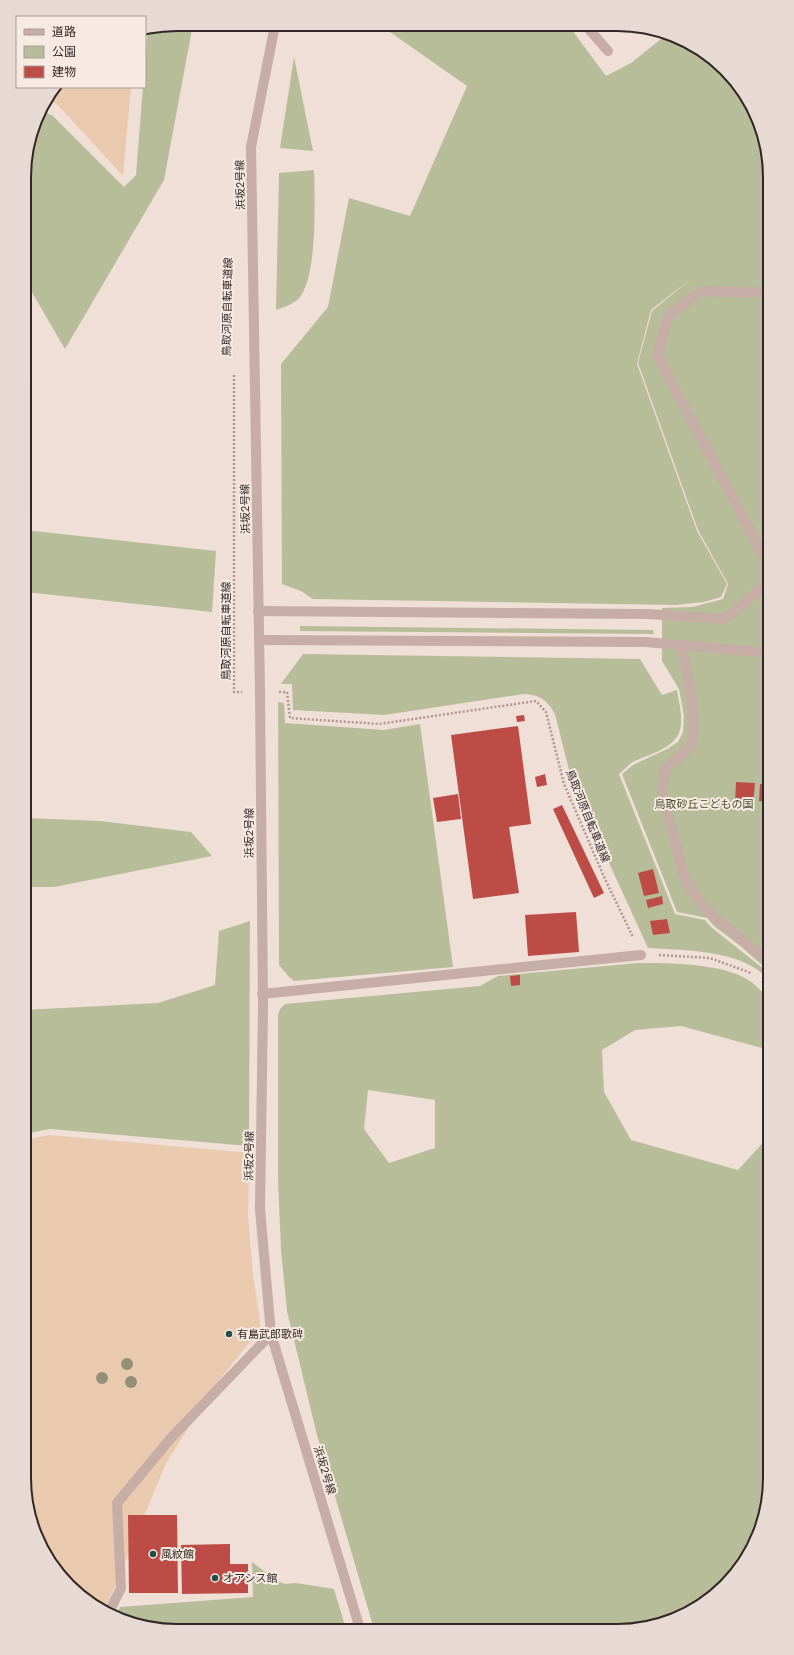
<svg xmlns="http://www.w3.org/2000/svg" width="794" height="1655" font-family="Jost,'Noto Sans JP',sans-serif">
<rect width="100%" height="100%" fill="#efdfd7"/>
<g fill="#b7bd99" fill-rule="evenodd">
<polygon points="177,24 193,24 164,180 65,349 30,289 25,284 25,158 39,111 52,115 124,187 136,175 143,87 145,87 145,63 148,30"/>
<polygon points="380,25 569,26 606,76 631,63 661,39 685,40 718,62 749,100 765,137 770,177 770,972 739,945 714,926 707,918 677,912 622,774 633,765 667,749 678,742 683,732 684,716 679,689 662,661 662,608 692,607 723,599 728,584 698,530 638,363 652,311 693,277 651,310 637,364 697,531 727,584 721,597 704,602 676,605 313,599 301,591 282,584 281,364 328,307 349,198 410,216 467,86"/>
<polygon points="294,57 313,151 280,148"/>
<path d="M314 170C315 201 317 269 302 294 297 303 285 307 276 310L279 173Z"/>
<polygon points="25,530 216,551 212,612 25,592"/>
<polygon points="300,626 653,630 654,634 300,631"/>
<path d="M303 654 640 659 662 695 677 690C679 703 684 720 679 733 671 750 649 754 633 762 628 765 624 770 619 774L675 914 705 920 711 927 770 974V980C766 977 762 973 758 970 730 950 681 950 648 948L572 782 555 714C547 700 540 695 524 694L384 715 293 710 292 684H281Z"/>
<polygon points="278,702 284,703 285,723 384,730 420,724 453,967 294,981 289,977 279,965"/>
<polygon points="25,818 100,821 191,832 212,856 54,887 25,887"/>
<polygon points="250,921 249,1146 50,1129 24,1134 24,1010 158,1003 215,985 219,931"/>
<path d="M638 963C670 963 723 963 750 981 757 986 764 994 770 1000V1122L762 1048 681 1026 635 1030 602 1050 604 1092 631 1140 738 1170 770 1135V1488L758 1536 738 1571 702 1605 657 1626 617 1631 374 1629 317 1435 287 1311 281 1250 278 1181V1015L280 1009 285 1004 480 986 498 976ZM368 1090 435 1100V1148L389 1163 364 1129Z"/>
<polygon points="252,1562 277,1581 285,1584 296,1583 334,1589 346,1629 148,1628 115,1617 120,1607 253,1597"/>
</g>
<g fill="#e9caaf">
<polygon points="57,87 131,87 123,176 57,104 46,101"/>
<polygon points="50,1135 250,1153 248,1214 253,1275 261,1328 220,1379 166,1463 117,1582 103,1611 76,1593 45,1555 29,1518 24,1478 24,1140"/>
</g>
<g fill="#be4c46">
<polygon points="524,715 525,721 517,722 516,716"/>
<polygon points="518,726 531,824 509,827 519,893 473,899 451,735"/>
<polygon points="768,761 770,761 770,778 766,777"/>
<polygon points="545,774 547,785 537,787 535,777"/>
<polygon points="736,782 755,783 753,805 735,803"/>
<polygon points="760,784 770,785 770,802 759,801"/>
<polygon points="458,794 461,819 437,822 433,798"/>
<polygon points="562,805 604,893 594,898 553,809"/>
<polygon points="653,869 659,893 644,896 638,873"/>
<polygon points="662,896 663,904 648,908 646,900"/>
<polygon points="576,912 579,952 528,956 525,915"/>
<polygon points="667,919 670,933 653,935 650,921"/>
<polygon points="520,975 520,985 511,986 510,976"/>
<polygon points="128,1515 177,1515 178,1593 129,1593"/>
<polygon points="230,1544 230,1564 248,1564 248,1593 182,1594 181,1545"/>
</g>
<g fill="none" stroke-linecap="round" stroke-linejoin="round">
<g stroke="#b1978f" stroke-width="2.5" stroke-dasharray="2 2" stroke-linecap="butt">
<polyline points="234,375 234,692 242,692"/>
<polyline points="279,692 287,692 290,718 379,724 536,701 546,712 564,784 605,879 633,937"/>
<polyline points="659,955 710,958 751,973"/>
<polyline points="762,981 770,987"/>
</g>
<g stroke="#c6ada5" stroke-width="10">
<polyline points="587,27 608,51"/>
<path d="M682 645C686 670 699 719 691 743 687 753 673 762 665 769L662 793 685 879 703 907 770 963"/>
<polyline points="493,970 641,955"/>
<polyline points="108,1614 121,1588 117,1503 171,1438 271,1334"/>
</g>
<polyline stroke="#c6ada5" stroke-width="10" points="262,994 493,970"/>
<g stroke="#c6ada5" stroke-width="10">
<polyline points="275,25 251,147 260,692 263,1006 260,1209 271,1334 360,1629"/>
<polyline points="770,568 657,355 669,315 701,291 770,293"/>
<polyline points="258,611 647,614 725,619 770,581"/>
<polyline points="259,640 646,642 770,653"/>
</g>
</g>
<g fill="#938f78">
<circle cx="127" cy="1364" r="6"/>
<circle cx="102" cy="1378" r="6"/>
<circle cx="131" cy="1382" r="6"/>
</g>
<g fill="#1e504a" stroke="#f7eae3" stroke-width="1.5">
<circle cx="229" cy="1334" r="4"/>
<circle cx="153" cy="1554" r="4"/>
<circle cx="215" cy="1578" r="4"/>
</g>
<g text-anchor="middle" stroke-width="4" stroke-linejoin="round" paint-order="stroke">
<g font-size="11" fill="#322725" stroke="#f7eae3">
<text transform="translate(240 185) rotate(-91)" y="4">浜坂2号線</text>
<text transform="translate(227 307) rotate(-89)" y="4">鳥取河原自転車道線</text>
<text transform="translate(245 509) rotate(-91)" y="4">浜坂2号線</text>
<text transform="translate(226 631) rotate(-90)" y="4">鳥取河原自転車道線</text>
<text transform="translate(588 816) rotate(68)" y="4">鳥取河原自転車道線</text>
<text transform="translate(249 833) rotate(-90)" y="4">浜坂2号線</text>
<text transform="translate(249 1156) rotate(-89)" y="4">浜坂2号線</text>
<text transform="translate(325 1470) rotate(73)" y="4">浜坂2号線</text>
</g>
<g font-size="11" fill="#484e2b" stroke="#f7eae3">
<text x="704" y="808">鳥取砂丘こどもの国</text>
</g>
<g font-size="11" fill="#322725" stroke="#f7eae3" text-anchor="start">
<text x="237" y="1338">有島武郎歌碑</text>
<text x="161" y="1558">風紋館</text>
<text x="223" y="1582">オアシス館</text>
</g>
</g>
<path d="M0 0H794V1655H0ZM177 31H617A146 146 0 0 1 763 177V1478A146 146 0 0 1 617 1624H177A146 146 0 0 1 31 1478V177A146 146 0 0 1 177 31Z" fill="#e7dad4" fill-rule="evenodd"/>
<path fill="none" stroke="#322725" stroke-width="2" d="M177 31H617A146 146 0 0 1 763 177V1478A146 146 0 0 1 617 1624H177A146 146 0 0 1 31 1478V177A146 146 0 0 1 177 31Z"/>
<rect x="16" y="16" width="130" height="72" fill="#f7eae3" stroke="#a89c97"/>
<rect x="24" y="29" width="20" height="6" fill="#c6ada5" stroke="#a89c97"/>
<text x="52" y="36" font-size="12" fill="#322725">道路</text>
<rect x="24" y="46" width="20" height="12" fill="#b7bd99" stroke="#a89c97"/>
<text x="52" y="56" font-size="12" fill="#322725">公園</text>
<rect x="24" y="66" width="20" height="12" fill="#be4c46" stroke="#a89c97"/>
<text x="52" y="76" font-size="12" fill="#322725">建物</text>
</svg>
